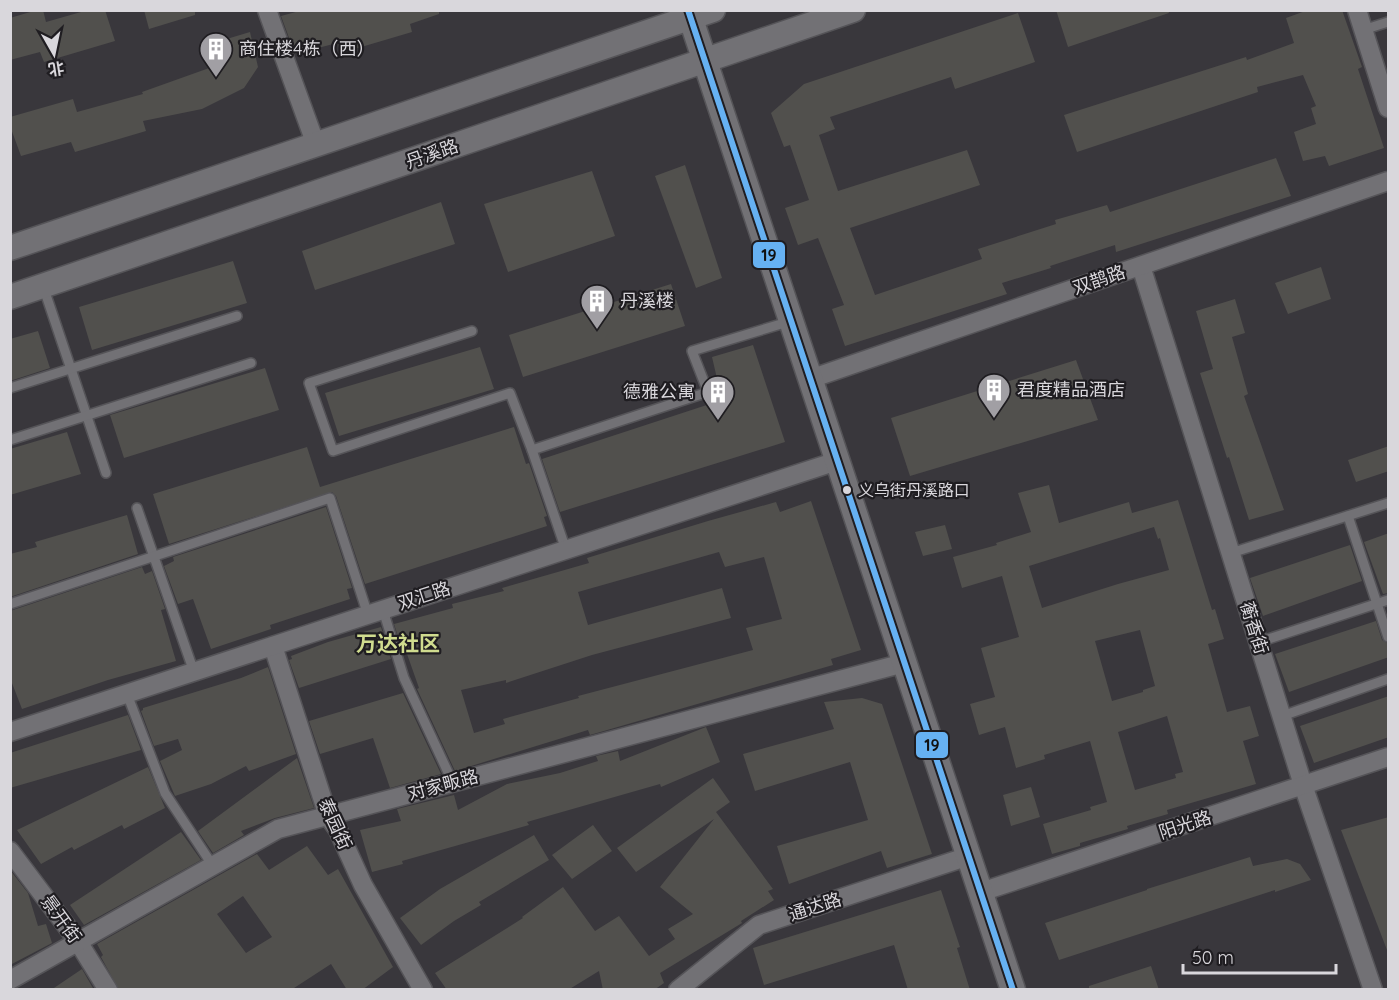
<svg xmlns="http://www.w3.org/2000/svg" width="1399" height="1000" font-family="Quicksand,'Noto Sans SC',sans-serif">
<rect width="100%" height="100%" fill="#39373c"/>
<g fill="#51504d" fill-rule="evenodd">
<polygon points="37,10 43,10 46,22 88,10 105,10 115,41 44,62 40,52 10,60 10,18"/>
<polygon points="144,10 195,10 195,15 149,29"/>
<polygon points="303,10 439,10 439,14 410,24 412,32 341,53 337,43 295,54 281,16"/>
<polygon points="1056,10 1168,10 1169,13 1068,47"/>
<polygon points="1308,10 1342,10 1362,67 1358,69 1384,148 1329,166 1325,156 1303,161 1294,132 1316,124 1311,108 1316,106 1303,75 1257,87 1258,92 1077,152 1064,115 1246,57 1247,60 1294,43 1286,18"/>
<polygon points="1018,13 1035,62 955,89 951,77 830,117 835,129 819,135 838,191 967,150 980,185 850,228 875,295 982,259 978,249 1056,224 1055,220 1107,205 1110,212 1276,158 1291,196 1116,252 1115,245 1050,266 1051,268 1002,283 1007,294 845,346 832,309 844,305 818,238 798,245 785,208 809,200 790,145 784,147 771,113 804,84"/>
<polygon points="250,32 258,67 244,88 202,109 143,121 146,131 75,152 71,142 21,156 10,126 10,117 73,99 77,112 143,94 142,92 212,67 210,44"/>
<polygon points="685,165 722,278 696,288 655,176"/>
<polygon points="592,171 615,236 508,272 484,204"/>
<polygon points="441,202 455,244 315,290 302,251"/>
<polygon points="233,261 247,303 92,350 79,307"/>
<polygon points="1321,267 1331,299 1288,314 1275,283"/>
<polygon points="671,284 685,326 523,377 509,335"/>
<polygon points="1235,299 1245,333 1232,337 1248,394 1244,396 1284,510 1249,520 1229,457 1227,458 1200,373 1213,369 1196,311"/>
<polygon points="38,331 50,368 10,381 10,339"/>
<polygon points="753,345 785,442 560,512 542,459 722,400 712,357"/>
<polygon points="480,347 494,389 339,436 325,393"/>
<polygon points="1076,360 1098,420 910,476 891,418"/>
<polygon points="265,368 279,410 124,458 110,415"/>
<polygon points="514,427 526,464 529,463 547,516 544,517 547,526 365,584 336,496 332,492 169,544 153,494 307,447 320,487"/>
<polygon points="67,432 81,474 10,495 10,449"/>
<polygon points="1389,446 1389,471 1356,482 1348,460"/>
<path d="M1049 485 1059 523 1129 502 1132 513 1178 500 1212 610 1215 609 1224 639 1208 644 1227 712 1250 706 1259 736 1243 741 1256 784 1167 810 1168 814 1127 826 1128 829 1080 843V846L1052 854 1043 824 1091 810 1090 807 1107 802 1090 741 1044 755 1045 759 1016 768 1005 727 979 735 970 704 995 697 981 648 1019 637 1002 576 962 588 953 557 997 545 996 543 1031 532 1018 493ZM1154 527 1158 539 1160 538 1169 570 1118 584 1042 608 1029 566ZM1140 630 1155 686 1143 690V692L1112 701 1095 641ZM1167 716 1183 772 1175 774 1176 778 1135 790 1118 732Z"/>
<path d="M811 501 861 650 831 659 833 665 767 684 590 735 588 730 455 771 417 689 419 688 407 654 404 655 394 624 453 608 452 604 504 591 502 588 589 563 587 558 708 521 776 502 780 512ZM719 552 725 567 764 557 782 619 746 628 753 650 578 696 579 698 503 719 505 724 474 733 461 690 506 680V683L592 655 731 618 722 588 588 625 578 592Z"/>
<polygon points="326,507 352,588 347,589 350,599 270,625 271,629 211,649 193,599 178,604 164,566 174,561 173,557"/>
<polygon points="127,515 138,554 10,597 10,554 37,547 35,542"/>
<polygon points="945,525 952,549 923,556 915,532"/>
<polygon points="1389,533 1389,593 1383,594 1364,542"/>
<polygon points="1350,545 1362,581 1263,616 1250,578"/>
<polygon points="142,567 145,574 152,571 165,609 161,610 176,661 108,680 22,709 10,678 10,611"/>
<polygon points="1376,621 1382,640 1389,644 1389,657 1289,692 1275,654"/>
<polygon points="381,627 391,659 299,688 289,660 292,659 291,656 328,642"/>
<polygon points="268,667 296,754 249,771 246,766 211,784 175,796 160,761 182,750 178,739 154,746 141,711 143,710 143,708 241,678"/>
<polygon points="403,693 441,774 390,788 373,738 320,754 309,721"/>
<polygon points="1389,696 1389,737 1314,763 1300,726"/>
<polygon points="862,698 882,704 932,854 887,868 881,851 789,884 777,846 868,820 850,762 755,791 743,754 834,729 824,702"/>
<polygon points="128,715 141,750 10,788 10,753"/>
<polygon points="706,727 720,762 661,787 660,784 527,822 529,825 402,861 403,864 372,872 360,830 401,821 397,809 454,795 458,810 507,784 560,773 598,761 596,756 618,751 620,761"/>
<polygon points="297,758 314,808 275,818 241,831 244,835 213,853 198,831"/>
<polygon points="148,767 165,808 124,829 122,825 74,850 72,847 41,864 17,830"/>
<polygon points="713,778 730,802 716,812 773,889 768,891 774,900 741,921 742,923 660,973 664,983 654,990 603,990 599,971 568,990 447,990 435,973 523,918 522,917 563,887 595,931 619,916 649,956 675,939 668,929 693,914 660,887 714,819 636,872 617,848"/>
<polygon points="1031,787 1040,817 1011,826 1003,795"/>
<polygon points="1389,817 1389,950 1387,950 1341,830"/>
<polygon points="593,825 612,851 572,879 552,855"/>
<polygon points="181,832 201,860 84,925 70,905"/>
<polygon points="534,835 549,860 479,902 481,905 454,921 421,945 400,918 440,889"/>
<path d="M307 846 328 875 338 869 393 967 362 990H347L331 964 291 990H119L101 957 103 955 97 944 257 854 269 870ZM243 896 272 937 246 953 217 914Z"/>
<polygon points="1250,857 1253,866 1287,859 1300,864 1311,880 1275,892 1275,890 1059,960 1045,923 1147,890 1147,889"/>
<polygon points="10,870 28,893 38,926 46,924 52,943 10,965"/>
<polygon points="941,890 960,947 957,948 970,990 908,990 894,945 764,985 753,948"/>
<polygon points="1151,966 1159,990 1089,990 1089,986"/>
<polygon points="82,969 94,990 51,990"/>
</g>
<g fill="none" stroke-linecap="round" stroke-linejoin="round">
<defs>
<g id="lane">
<polyline points="1363,30 1388,22"/>
<polyline points="43,286 106,473"/>
<polyline points="472,331 309,383 333,451 510,393 532,450"/>
<polyline points="10,388 237,316"/>
<polyline points="10,440 251,363"/>
<polyline points="137,508 194,672"/>
<polyline points="1348,516 1388,637"/>
<polyline points="566,550 532,450 708,392 692,351 791,321"/>
<polyline points="1231,553 1388,503"/>
<polyline points="10,604 330,498 368,615"/>
<polyline points="383,610 404,678 453,783"/>
<polyline points="1259,642 1388,600"/>
<polyline points="127,694 165,793 213,866"/>
<polyline points="1282,716 1388,679"/>
</g>
<g id="street">
<polyline points="267,10 316,145"/>
<polyline points="1357,10 1388,108"/>
<polyline points="1141,266 1303,785 1373,990"/>
<polyline points="810,379 1388,181"/>
<polyline points="273,646 328,816 338,830 363,885 423,990"/>
<polyline points="10,732 837,461"/>
<polyline points="10,851 77,940 108,990"/>
<polyline points="981,892 1388,757"/>
<polyline points="10,980 278,829 904,663"/>
<polyline points="678,990 759,925 969,856"/>
</g>
<g id="secondary">
<polyline points="688,10 1013,990"/>
<polyline points="10,248 713,10"/>
<polyline points="10,297 853,10"/>
</g>
</defs>
<use href="#lane" stroke="#555458" stroke-width="12"/>
<use href="#street" stroke="#555458" stroke-width="21"/>
<use href="#secondary" stroke="#555458" stroke-width="27"/>
<use href="#lane" stroke="#727175" stroke-width="9"/>
<use href="#street" stroke="#727175" stroke-width="18"/>
<use href="#secondary" stroke="#727175" stroke-width="24"/>
<defs>
<polyline id="bus-1" points="688,10 1013,990"/>
</defs>
<use href="#bus-1" stroke="#1f1d21" stroke-width="10"/>
<use href="#bus-1" stroke="#66b1f2" stroke-width="6"/>
</g>
<defs>
<symbol id="building-pin" viewBox="-11 -11 22 30"><path d="M0 17L-7.5 6A9.5 9.5 0 1 1 7.5 6Z" fill="#a19fa4" stroke="#1f1d21"/><path d="M-4-6H4V6H1V3H-1V6H-4ZM-2.5-4.3h1.7v1.8h-1.7ZM.8-4.3h1.7v1.8H.8ZM-2.5-1h1.7V.8h-1.7ZM.8-1h1.7V.8H.8Z" fill="#fff"/></symbol>
</defs>
<g fill-rule="evenodd">
<use href="#building-pin" x="197" y="30" width="38" height="52"/>
<use href="#building-pin" x="578" y="282" width="38" height="52"/>
<use href="#building-pin" x="975" y="371" width="38" height="52"/>
<use href="#building-pin" x="699" y="373" width="38" height="52"/>
</g>
<circle fill="#d9d7dc" stroke="#1f1d21" stroke-width="2" cx="847" cy="490" r="5"/>
<g text-anchor="middle" stroke-width="4.5" stroke-linejoin="round" paint-order="stroke">
<g font-size="16" fill="#d9d7dc" stroke="#1f1d21" text-anchor="start">
<text x="858" y="496">义乌街丹溪路口</text>
</g>
<g font-size="18" fill="#d9d7dc" stroke="#1f1d21" text-anchor="start">
<text x="239" y="55">商住楼4栋（西）</text>
<text x="620" y="307">丹溪楼</text>
<text x="1017" y="396">君度精品酒店</text>
<text x="695" y="398" text-anchor="end">德雅公寓</text>
</g>
<g font-size="18" fill="#d9d7dc" stroke="#1f1d21">
<text transform="translate(432 154) rotate(-19)" y="6">丹溪路</text>
<text transform="translate(1099 280) rotate(-19)" y="6">双鹊路</text>
<text transform="translate(424 596) rotate(-18)" y="6">双汇路</text>
<text transform="translate(1254 628) rotate(73)" y="6">蘅香街</text>
<text transform="translate(443 785) rotate(-15)" y="6">对家畈路</text>
<text transform="translate(335 824) rotate(65)" y="6">泰园街</text>
<text transform="translate(1185 825) rotate(-18)" y="6">阳光路</text>
<text transform="translate(815 907) rotate(-18)" y="6">通达路</text>
<text transform="translate(61 919) rotate(54)" y="6">景开街</text>
</g>
<g font-size="21" font-weight="bold" fill="#d0dc8f" stroke="#1f1d21">
<text x="398" y="651">万达社区</text>
</g>
</g>
<g stroke="#1f1d21" stroke-width="2">
<rect x="752" y="241" width="34" height="28" rx="6" fill="#66b1f2"/>
<rect x="915" y="731" width="34" height="28" rx="6" fill="#66b1f2"/>
</g>
<g font-size="16" text-anchor="middle" font-weight="bold" fill="#111">
<text x="769" y="261">19</text>
<text x="932" y="751">19</text>
</g>
<rect width="1399" height="1000" fill="none" stroke="#d9d7dc" stroke-width="24"/>
<g transform="translate(54 54) rotate(171)" stroke="#1f1d21" stroke-width="4.5" paint-order="stroke">
<path d="M0-4.5L10 22L0 15L-10 22Z" fill="#d9d7dc"/>
<text y="-9" font-size="16" font-weight="bold" text-anchor="middle" fill="#d9d7dc">北</text>
</g>
<path d="M1183 964v9h153v-9" fill="none" stroke="#d9d7dc" stroke-width="3"/>
<text x="1192" y="964" font-size="18" fill="#d9d7dc" stroke="#1f1d21" stroke-width="4.5" paint-order="stroke">50 m</text>
</svg>
